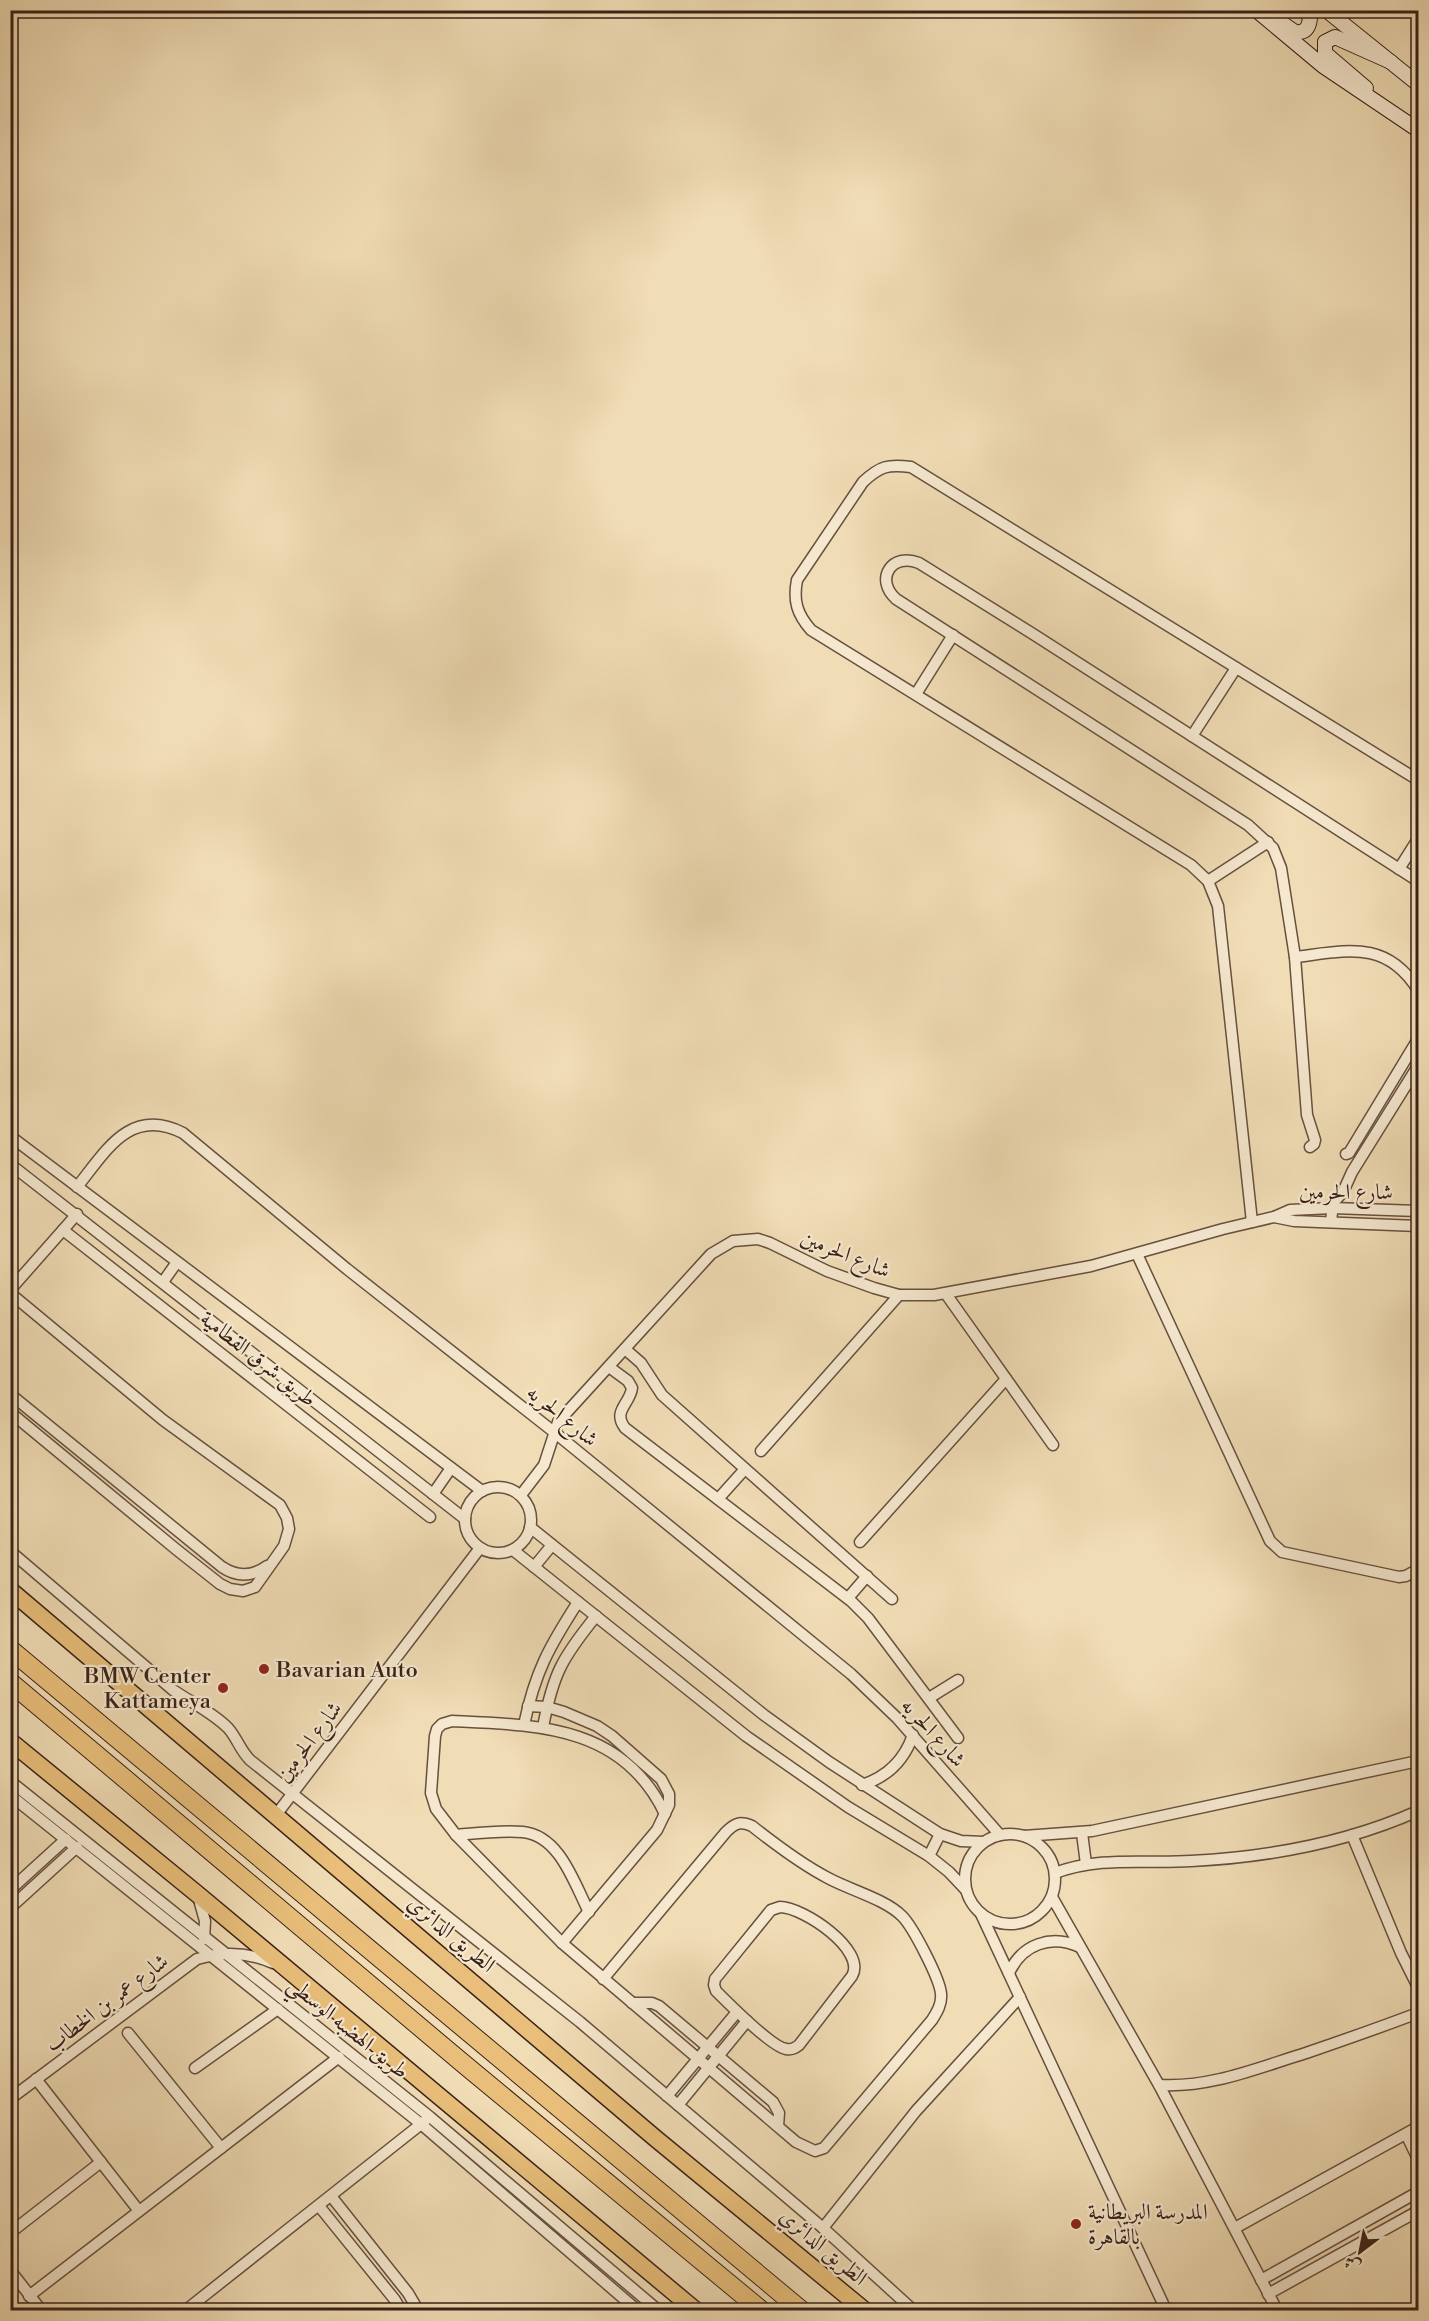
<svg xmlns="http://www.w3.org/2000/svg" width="1429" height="2321" font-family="'Libre Bodoni',Amiri,serif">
<rect width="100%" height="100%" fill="#f0dcb5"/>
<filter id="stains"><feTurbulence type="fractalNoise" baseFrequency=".00333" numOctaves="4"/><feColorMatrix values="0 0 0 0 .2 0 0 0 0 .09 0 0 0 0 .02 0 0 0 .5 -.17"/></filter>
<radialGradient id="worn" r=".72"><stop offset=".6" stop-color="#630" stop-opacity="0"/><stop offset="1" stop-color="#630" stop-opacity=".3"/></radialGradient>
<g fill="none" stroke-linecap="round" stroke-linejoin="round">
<defs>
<g id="minor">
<polyline points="916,694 953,635"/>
<polyline points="1192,736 1236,668"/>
<polyline points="1399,869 1418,839"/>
<polyline points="1208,881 1268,842"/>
<path d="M1295 957C1346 951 1386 939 1418 990"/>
<polyline points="10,1136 482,1491"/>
<path d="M1310 1147 1314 1144 1315 1140 1307 1115 1295 957 1281 868 1273 848 1248 825 896 599C874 579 892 552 919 563L1033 634 1418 881"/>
<polyline points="1346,1154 1349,1153 1418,1039"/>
<polyline points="10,1164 465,1519"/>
<path d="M77 1187C106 1151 130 1106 183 1133L347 1269 554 1432 851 1674 897 1718 1000 1835"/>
<polyline points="1274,1217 1294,1221 1418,1226"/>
<path d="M1252 1222 1218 906 1208 881 1191 865 811 630C797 614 793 601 797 580L863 482C880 466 888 464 911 467L1418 780"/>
<polyline points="1331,1222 1333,1203 1343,1192 1352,1172 1418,1066"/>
<polyline points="63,1230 430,1517"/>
<polyline points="1137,1254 1270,1541 1282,1552 1399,1577 1406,1576 1418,1569"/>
<polyline points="163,1282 177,1262"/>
<polyline points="10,1290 77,1214"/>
<polyline points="10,1293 163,1420 280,1505 287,1518 289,1529 284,1546 255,1587 243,1591 230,1589 220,1584 177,1550 10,1412"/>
<polyline points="946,1294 1053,1445"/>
<polyline points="625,1349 641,1363 662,1395 892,1599"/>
<path d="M609 1367 628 1381 632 1388C630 1404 612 1411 625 1428L851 1601 868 1618 958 1738"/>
<path d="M10 1394 222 1567C237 1577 252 1577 267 1566"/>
<polyline points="761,1451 899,1295"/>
<circle cx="498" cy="1520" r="33"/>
<polyline points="433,1494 451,1468"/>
<polyline points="521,1495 544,1465 558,1422 711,1254 733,1241 758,1239 770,1243 827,1271 874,1288 899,1295 934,1295 1091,1266 1223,1229 1274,1217 1290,1210 1332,1208 1418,1211"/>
<polyline points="718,1499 745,1469"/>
<polyline points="530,1527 764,1715 829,1762 940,1834 961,1841 984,1842"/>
<polyline points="860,1542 1006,1379"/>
<polyline points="513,1550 746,1736 848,1807 929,1856 949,1872 966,1890"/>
<path d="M10 1551 173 1690C192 1703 212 1712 228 1728 237 1738 240 1750 250 1760L580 2022 823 2228 913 2310"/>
<polyline points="534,1567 552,1545"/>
<polyline points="848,1598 867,1576"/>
<polyline points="929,1698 958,1680"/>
<polyline points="528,1706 547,1707 564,1712 597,1726 612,1736 661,1779 669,1794 669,1805 657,1830 562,1943"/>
<path d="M524 1725C535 1672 549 1647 578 1602"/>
<path d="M543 1727C553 1674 562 1658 596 1616"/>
<polyline points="10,1781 430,2117 658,2310"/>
<path d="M862 1785C887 1777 904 1761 913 1735"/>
<polyline points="10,1795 421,2124 637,2310"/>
<polyline points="276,1815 480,1548"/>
<polyline points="1082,1833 1086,1864"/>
<circle cx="1010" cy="1879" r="45"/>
<path d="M456 1835C478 1833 501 1830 523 1832 560 1836 574 1883 589 1912"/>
<polyline points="1352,1835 1401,1953 1418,1987"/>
<polyline points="1024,1836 1092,1831 1418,1761"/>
<polyline points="929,1856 940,1834"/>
<path d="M1055 1873C1101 1856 1143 1864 1191 1861 1270 1857 1346 1843 1418 1811"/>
<polyline points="10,1890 66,1839"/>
<polyline points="198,1896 205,1921 204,1939"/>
<polyline points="1052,1897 1159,2085 1277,2310"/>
<path d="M780 1907C803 1907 867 1950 852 1976L799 2045C795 2048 792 2050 786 2049 772 2047 728 2003 716 1991L714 1985 715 1979 771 1910Z"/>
<polyline points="10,1908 77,1847"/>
<polyline points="981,1914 1166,2310"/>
<path d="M1009 1973C1022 1944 1051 1934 1080 1947"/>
<path d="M603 1979 726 1832C735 1823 740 1821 752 1826 776 1845 801 1864 828 1878 850 1890 885 1899 902 1916 913 1927 940 1979 941 1994 942 2004 937 2012 932 2020L824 2148 815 2151 796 2142 562 1943 456 1835 436 1809 431 1793 435 1736 437 1729 442 1724 452 1721C537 1725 623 1725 665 1814"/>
<polyline points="632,2003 652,2003 659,2006 773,2102 779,2113 778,2126"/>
<polyline points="128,2033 221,2148"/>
<polyline points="195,2068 278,2009"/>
<polyline points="36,2079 139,2211"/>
<path d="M1159 2085C1211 2088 1257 2068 1306 2053 1344 2040 1381 2027 1418 2013"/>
<polyline points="667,2096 737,2012"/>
<path d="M10 2099 197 1959C224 1951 248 1952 273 1963"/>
<polyline points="678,2105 747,2021"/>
<polyline points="1406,2134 1418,2159"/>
<polyline points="331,2196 408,2293 418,2310"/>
<polyline points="319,2206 395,2300 401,2310"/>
<polyline points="823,2228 916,2111 1020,1997"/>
<polyline points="1235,2228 1418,2127"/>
<polyline points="10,2233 101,2162"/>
<polyline points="10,2270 41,2310"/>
<polyline points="1261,2280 1418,2192"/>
<polyline points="1268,2294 1418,2211"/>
<polyline points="29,2296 339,2057"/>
<polyline points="186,2310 425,2121"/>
</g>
<g id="secondary">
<polyline points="1256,10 1323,66 1418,130"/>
<polyline points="1326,10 1418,84"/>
<path d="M1282 23 1295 32C1305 33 1309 28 1310 18L1305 10"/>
<polyline points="1366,88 1325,53 1325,42 1335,37 1391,62"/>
</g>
<g id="trunk">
<polyline points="10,1590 655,2138 864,2310"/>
<polyline points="10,1741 196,1893 695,2310"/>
</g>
<g id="motorway">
<polyline points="10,1649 801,2310"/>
<polyline points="10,1682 465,2065 761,2310"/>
</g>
</defs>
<use href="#minor" stroke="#67503f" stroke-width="13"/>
<use href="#secondary" stroke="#392118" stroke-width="16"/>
<use href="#trunk" stroke="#392118" stroke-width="19"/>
<use href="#motorway" stroke="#392118" stroke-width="20"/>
<use href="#minor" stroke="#f5e8cf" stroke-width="10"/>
<use href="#secondary" stroke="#f5e8cf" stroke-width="14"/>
<use href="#trunk" stroke="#e8be7a" stroke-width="16"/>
<use href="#motorway" stroke="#e8be7a" stroke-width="18"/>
</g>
<g fill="#8f2418" stroke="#f5e8cf" stroke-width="2">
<circle cx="264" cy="1669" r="6"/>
<circle cx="223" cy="1688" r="6"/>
<circle cx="1076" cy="2224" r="6"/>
</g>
<g text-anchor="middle" stroke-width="4.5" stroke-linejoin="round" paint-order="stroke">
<g font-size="22" fill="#392118" stroke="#f5e8cf">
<text x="1346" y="1199">شارع الحرمين</text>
<text transform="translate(846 1253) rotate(22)" y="8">شارع الحرمين</text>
<text transform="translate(259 1358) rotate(38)" y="8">طريق شرق القطامية</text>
<text transform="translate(563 1415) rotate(39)" y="8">شارع الحريه</text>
<text transform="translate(934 1732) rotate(48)" y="8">شارع الحريه</text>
<text transform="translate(308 1741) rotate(-53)" y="8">شارع الحرمين</text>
<text transform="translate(452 1933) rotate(40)" y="8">الطريق الدائري</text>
<text transform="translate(106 2002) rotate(-37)" y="8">شارع عمر بن الخطاب</text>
<text transform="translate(349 2027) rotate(39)" y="8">طريق الهضبه الوسطي</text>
<text transform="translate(824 2246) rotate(40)" y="8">الطريق الدائري</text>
</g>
<g font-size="22" fill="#392118" stroke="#f5e8cf" text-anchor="start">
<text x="276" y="1677">Bavarian Auto</text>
<text x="211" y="1683" text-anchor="end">BMW Center<tspan x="211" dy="25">Kattameya</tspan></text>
<text x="1088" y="2219">المدرسة البريطانية<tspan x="1088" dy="25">بالقاهرة</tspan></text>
</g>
</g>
<rect width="1429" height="2321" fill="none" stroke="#f0dcb5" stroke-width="36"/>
<rect x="12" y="12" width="1405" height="2297" fill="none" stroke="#392118" stroke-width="3"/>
<rect x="18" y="18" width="1393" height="2285" fill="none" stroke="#392118" stroke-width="1.5"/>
<g transform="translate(1360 2252) rotate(212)" stroke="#f5e8cf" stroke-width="4.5" paint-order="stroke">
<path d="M0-4.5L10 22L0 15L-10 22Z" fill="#392118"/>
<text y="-9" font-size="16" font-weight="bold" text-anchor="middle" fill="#392118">ش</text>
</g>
<rect width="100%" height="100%" filter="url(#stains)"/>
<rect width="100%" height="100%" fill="url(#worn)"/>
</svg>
